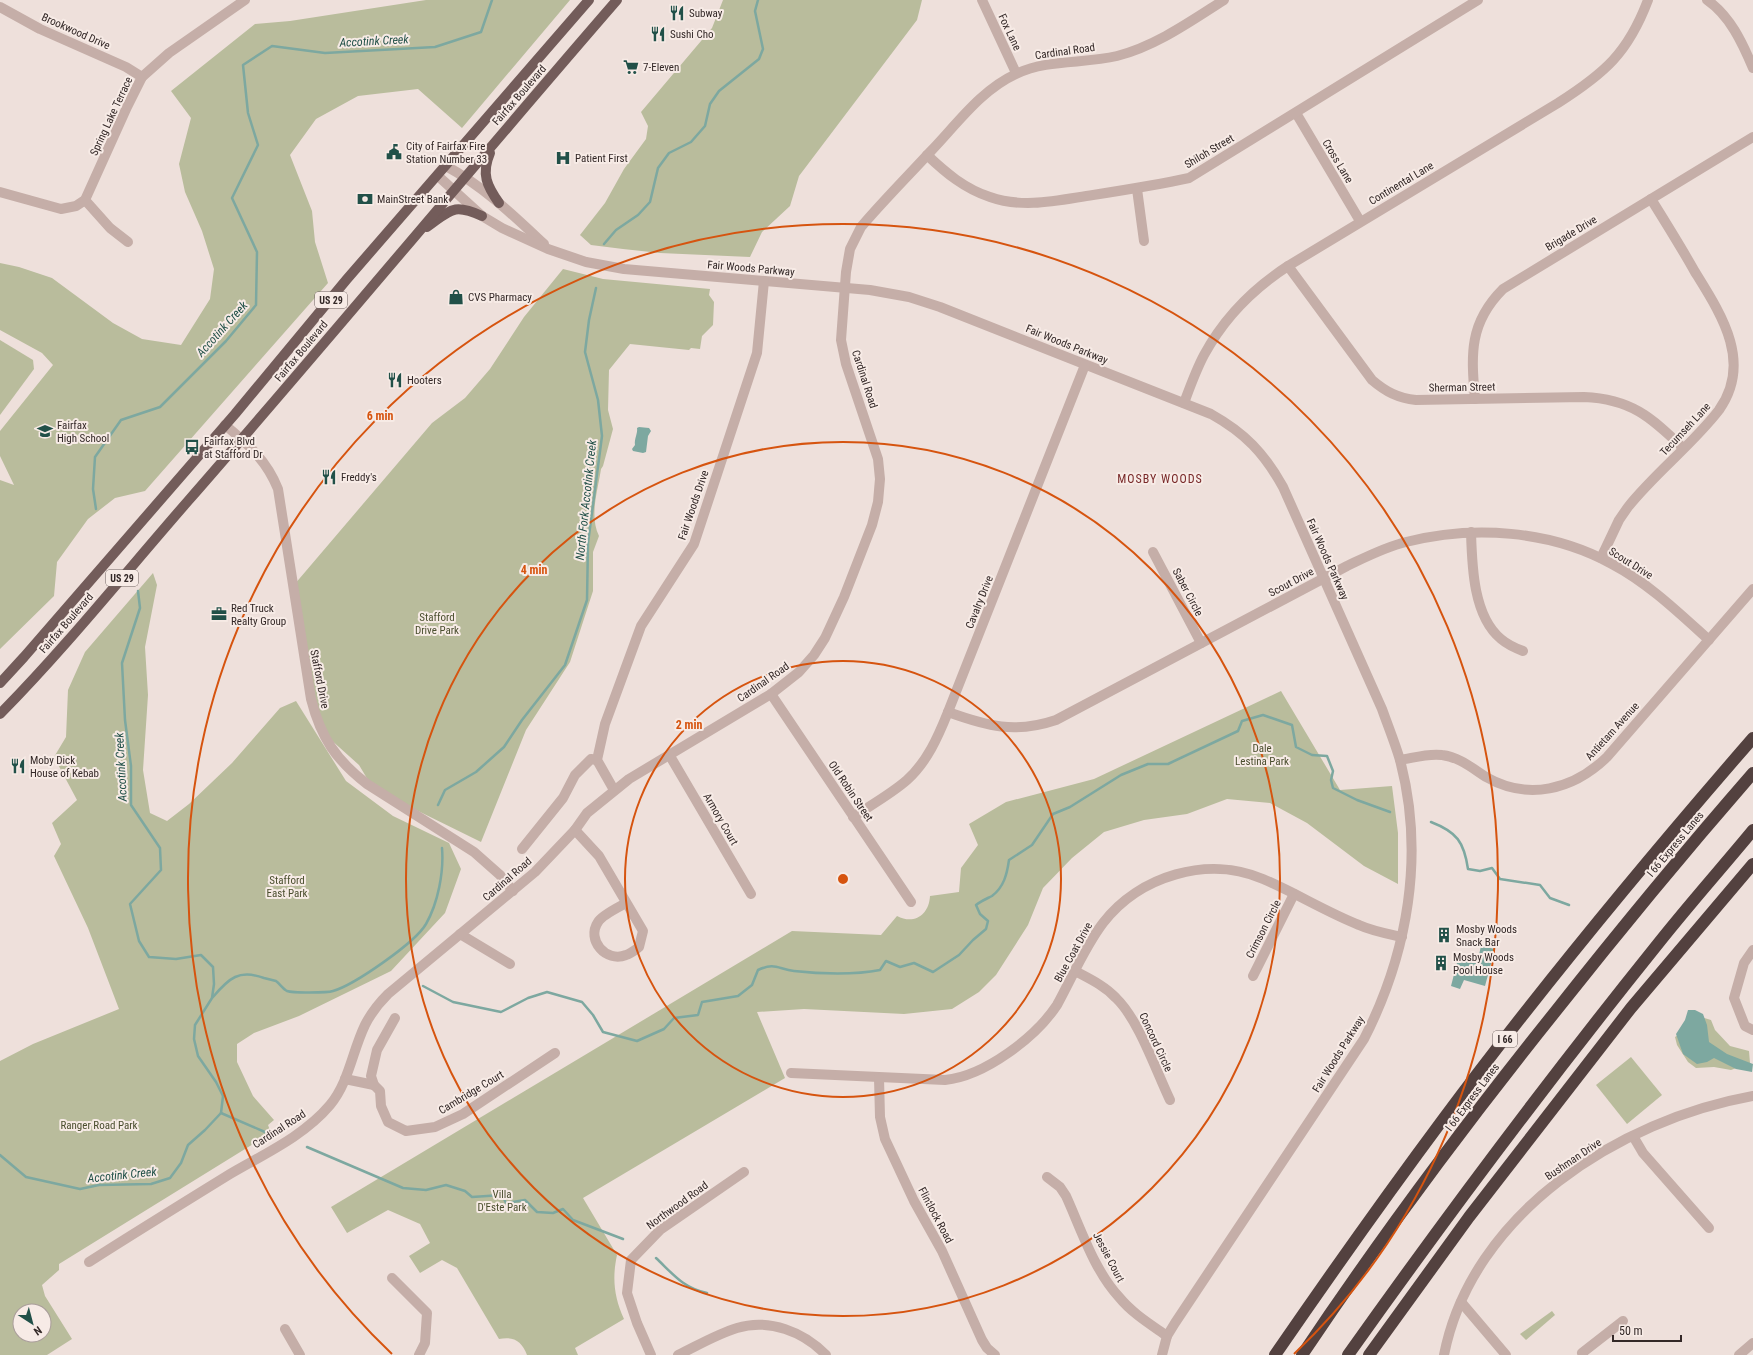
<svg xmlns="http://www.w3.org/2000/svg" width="1753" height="1355" font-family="'Roboto Condensed',sans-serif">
<rect width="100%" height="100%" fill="#eee0db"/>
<g fill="#b9bc9c" fill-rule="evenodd">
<polygon points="426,0 570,0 462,128 418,89 358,96 316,119 290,155 312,211 315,242 328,283 145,491 115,498 88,519 57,562 54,596 0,649 0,480 14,485 0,456 0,431 53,365 42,353 0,330 0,263 19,267 52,278 113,323 142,339 181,345 210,299 214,269 202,231 185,192 179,164 191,118 171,91 255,24 290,21"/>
<polygon points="723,0 922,0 917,20 799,176 790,206 762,232 750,257 660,253 623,249 591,245 580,235 605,203 624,169 646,139 648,126 641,112 712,28"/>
<path d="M563 269 603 279 710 289 709 295 714 302 713 325 702 336 700 349 691 348 689 350 630 344 609 370 608 410 613 429 603 466 601 469C598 490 589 516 599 536L593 552V591L570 662 526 730 481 842 414 809 368 780 359 765 320 730 294 585 432 423 465 398 490 369 524 317Z"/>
<polygon points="0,340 33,360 34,369 0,415"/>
<path d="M153 573 157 585 145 647 148 695 143 770 150 813 167 821 189 804 232 763 280 708 296 701 346 781 393 816 449 843 461 869 445 913 391 971 299 1016 254 1033 237 1044V1062L253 1096 274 1120 268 1125 271 1133 59 1264V1270L42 1285 45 1296 72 1339 47 1355H0V1061L33 1044 119 1009 88 928 54 856 61 844 52 823 77 800 54 757 66 737 68 690 85 652ZM20 1311H44V1335H20Z"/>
<path d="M1281 691 1340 790 1392 786 1398 833V884L1364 866 1307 823 1270 803 1227 799 1187 814 1144 820 1104 832 1072 858 1043 888 1028 925 996 975 979 992 952 1009 904 1014 804 1009 757 1012 785 1078 583 1198 617 1255C612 1278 614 1297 624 1319L575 1348 578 1355H527C522 1341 513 1336 499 1339L457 1268 442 1260 420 1273 409 1256 430 1243 420 1224 388 1210 347 1233 331 1207 792 931 881 935 897 916C914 925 929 915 930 896L959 892 961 868 978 845 969 824 1006 802 1094 779Z"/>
<polygon points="1691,1014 1711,1020 1715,1030 1730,1046 1749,1051 1750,1063 1731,1070 1714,1067 1696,1068 1688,1062 1677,1045 1675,1037 1684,1031"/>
<polygon points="1631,1057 1662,1095 1627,1124 1596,1085"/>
<polygon points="1552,1311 1555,1315 1526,1340 1520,1334"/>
</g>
<g fill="#7da8a0">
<path d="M639 427 649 428 651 431 648 436 646 452 643 453 633 451 632 449 635 445C634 439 638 433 637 428Z"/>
<polygon points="1481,946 1495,949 1485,986 1464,980 1460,989 1451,986 1459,955 1478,959"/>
<polygon points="1688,1010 1695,1010 1703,1014 1707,1025 1709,1042 1727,1054 1753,1064 1752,1072 1736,1069 1714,1058 1707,1062 1697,1064 1683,1054 1676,1034 1685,1020"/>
</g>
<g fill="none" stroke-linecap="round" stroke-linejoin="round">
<g stroke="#7da8a0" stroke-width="2.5">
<polyline points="604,244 616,230 638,215 650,202 658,168 669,153 691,142 705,126 710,104 719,91 759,59 763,49 755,11 758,0"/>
<polyline points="96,509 93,489 95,457 121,420 160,407 226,341 256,305 257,252 232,198 258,145 248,113 243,65 272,46 325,53 435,47 481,32 492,0"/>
<polyline points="438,805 445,790 476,772 504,747 522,720 565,665 587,600 588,543 602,436 598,400 585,352 589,320 596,288"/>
<path d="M1431 822C1457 832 1464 842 1468 869L1480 871 1492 868 1500 879 1540 885 1550 898 1569 905"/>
<path d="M423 986 453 1002 501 1012 528 998 547 992 582 1002 593 1015 603 1032 637 1041 664 1029 674 1018 698 1015 702 1002 738 996 752 985 758 970C775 962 778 969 794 971 820 974 855 975 880 970L886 961 900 967 914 963 933 972 959 955 973 940 986 929 988 921 980 914 976 905C981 901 986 899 992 896 1004 887 1007 874 1009 860L1032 845 1053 814 1070 807 1121 775 1148 764H1168L1238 731 1242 721 1263 715 1292 725 1296 747 1312 755 1327 756 1333 771 1331 780 1333 788 1357 800 1390 812"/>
<path d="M213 997C229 978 239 969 264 978 268 979 272 980 276 981 280 984 283 989 287 991 292 993 327 993 333 991 354 985 415 943 426 924 438 903 444 872 442 848"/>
<polyline points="221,1113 265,1132"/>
<polyline points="307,1147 403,1188 426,1190 446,1185 465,1191 472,1197 502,1195 506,1203 525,1200 537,1212 553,1213 563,1209 573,1220 623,1239"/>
<polyline points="0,1155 26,1177 80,1189 99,1185 151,1184 170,1178 181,1163 188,1145 205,1130 221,1113 223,1096 216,1082 198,1056 194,1039 195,1025 212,998 214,984 213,967 201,955 176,959 149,957 139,941 130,904 161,870 160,848 131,805 131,766 125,720 122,663 140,608 138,591"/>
<path d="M656 1258C673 1274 683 1288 707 1293"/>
</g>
<g stroke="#c5aea8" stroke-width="10">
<polyline points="982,0 1016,73"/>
<path d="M1707 0C1730 16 1742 42 1753 68"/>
<polyline points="0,7 40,29 126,67 142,77"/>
<polyline points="1296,113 1360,221"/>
<path d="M927 155C946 173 965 189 990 197 1024 209 1059 200 1093 195 1125 190 1157 185 1189 178L1478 0"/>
<path d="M446 166C483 186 513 215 544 244"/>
<path d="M438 176 482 216 502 228 548 249 586 262 624 269 870 290 909 297 940 307 1211 414C1245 433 1264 453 1283 487L1382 709C1388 726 1395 743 1400 760 1425 855 1408 953 1364 1039L1175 1323 1167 1336 1162 1355"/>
<polyline points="1137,189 1144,241"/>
<polyline points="0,192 61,209 76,206 85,200 127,107 142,77 169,53 245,0"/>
<polyline points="85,200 110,228 128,242"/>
<path d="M1288 266 1372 380C1386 392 1398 398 1416 400L1584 397C1631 399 1651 417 1683 448"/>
<path d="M1475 399C1471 354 1469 323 1503 289L1753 137"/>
<path d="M1184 403C1190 387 1196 370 1204 355 1224 318 1254 288 1288 266L1558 103C1605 73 1628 53 1648 0"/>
<path d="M225 425C248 444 267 461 278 489L311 699C321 738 336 760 367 784L474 852 500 875 513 891"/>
<path d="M1471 532C1472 565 1473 616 1501 639 1508 645 1515 648 1523 651"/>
<polyline points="1153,552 1201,643"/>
<path d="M1601 558 1619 520 1628 507C1656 472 1692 445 1719 410 1753 362 1721 314 1695 272 1681 247 1666 223 1651 199"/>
<polyline points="771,694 911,902"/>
<path d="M948 712C987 726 1015 734 1056 720L1347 566C1366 557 1385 547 1406 542 1473 525 1550 530 1612 564 1648 583 1678 612 1709 640"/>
<polyline points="670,756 751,894"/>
<path d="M1400 760C1413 758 1428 753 1442 755 1459 757 1472 768 1486 777 1528 801 1573 790 1607 757L1753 589"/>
<polyline points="614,790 597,760 605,724 641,626 694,544 757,353 764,281"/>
<path d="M853 817C871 805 891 794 907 780 927 762 938 737 948 712L1085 365"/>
<path d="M575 830 599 856 643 931 639 947C635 950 630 954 626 955 606 963 586 940 598 922 602 915 619 907 626 903"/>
<polyline points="522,849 563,798 575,775 591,759 597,760"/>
<polyline points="460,934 510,964"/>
<polyline points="1753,950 1744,963 1734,998 1745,1026 1753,1030"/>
<path d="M1075 971C1090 979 1105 986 1116 998 1139 1020 1156 1071 1170 1100"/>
<polyline points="1253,976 1294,894"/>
<polyline points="395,1018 377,1050 371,1076 374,1085 380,1091 381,1106 388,1122 406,1131 435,1127 463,1114 555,1053"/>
<path d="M791 1073 945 1080C985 1076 1036 1037 1057 1005 1072 978 1084 948 1103 923 1139 876 1208 855 1263 879 1296 893 1326 912 1359 925 1372 931 1388 934 1402 937"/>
<polyline points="879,1078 880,1117 885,1139 914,1201 942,1251 982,1340 987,1348 995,1355"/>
<polyline points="345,1079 374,1085"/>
<polyline points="1633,1136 1643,1153 1709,1228"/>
<path d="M1047 1177 1060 1187 1066 1196C1081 1229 1094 1270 1119 1297 1132 1313 1150 1324 1167 1336"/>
<path d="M89 1262C136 1232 183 1203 230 1174 264 1154 304 1136 330 1105 349 1082 352 1052 365 1025 371 1013 379 1003 388 994L535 872 575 830 587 813 629 779 771 694 799 672 814 655 825 638 844 597 872 525 878 502 880 479 878 459 846 364 841 340 846 272 850 249 861 227C883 201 908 176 931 151 957 124 981 90 1016 74 1048 59 1083 64 1117 56 1156 46 1191 21 1224 0"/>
<polyline points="392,1278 427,1313 425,1343 419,1355"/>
<polyline points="1461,1302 1506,1355"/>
<polyline points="285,1329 300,1355"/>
<polyline points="651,1355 637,1323 627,1293 631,1260 660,1230 744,1172"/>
<path d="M678 1355C697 1346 717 1334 737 1328 769 1318 804 1332 826 1355"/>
<path d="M1444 1355C1472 1213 1619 1120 1753 1096"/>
<polyline points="1583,1355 1582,1353 1623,1321"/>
<polyline points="1739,1355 1753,1343"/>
</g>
<g stroke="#735c5a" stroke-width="10">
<path d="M490 153C481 174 487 186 499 203"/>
<path d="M427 227C451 210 453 203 482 216"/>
<polyline points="0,683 24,657 235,414 347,279 589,0"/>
<path d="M0 714C66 647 126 572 188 501 333 335 473 166 617 0"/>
</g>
<g stroke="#53413f" stroke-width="12">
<path d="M1275 1355C1330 1275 1386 1196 1444 1118 1541 988 1646 861 1753 738"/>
<path d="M1302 1355C1381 1237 1466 1123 1555 1012 1619 931 1685 851 1753 773"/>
<path d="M1348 1355C1446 1217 1547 1082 1653 950 1685 909 1720 870 1753 830"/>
<polyline points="1369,1355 1469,1217 1631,1008 1753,864"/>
</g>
</g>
<g fill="none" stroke="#d6540f" stroke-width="2">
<circle cx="843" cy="879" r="218"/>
<circle cx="843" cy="879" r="437"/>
<path d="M392 1354A655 655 0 1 1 1294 1354"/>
</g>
<defs>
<symbol id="restaurant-bare" viewBox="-9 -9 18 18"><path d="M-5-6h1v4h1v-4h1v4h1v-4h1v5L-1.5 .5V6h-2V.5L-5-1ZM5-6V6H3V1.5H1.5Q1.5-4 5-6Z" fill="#215048" stroke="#f7ebe6" stroke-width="2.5" paint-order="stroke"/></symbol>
<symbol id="supermarket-bare" viewBox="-9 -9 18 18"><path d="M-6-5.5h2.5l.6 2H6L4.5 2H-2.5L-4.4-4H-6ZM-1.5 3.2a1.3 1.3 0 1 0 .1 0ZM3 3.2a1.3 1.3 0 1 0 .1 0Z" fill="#215048" stroke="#f7ebe6" stroke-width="2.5" paint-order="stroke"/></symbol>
<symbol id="civic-bare" viewBox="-9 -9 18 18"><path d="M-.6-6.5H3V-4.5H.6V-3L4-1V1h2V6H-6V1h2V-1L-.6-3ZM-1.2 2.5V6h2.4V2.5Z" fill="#215048" stroke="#f7ebe6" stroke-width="2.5" paint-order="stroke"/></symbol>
<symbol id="hospital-bare" viewBox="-9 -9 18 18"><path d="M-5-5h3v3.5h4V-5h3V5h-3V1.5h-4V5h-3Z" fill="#215048" stroke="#f7ebe6" stroke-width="2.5" paint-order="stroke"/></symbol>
<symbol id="bank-bare" viewBox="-9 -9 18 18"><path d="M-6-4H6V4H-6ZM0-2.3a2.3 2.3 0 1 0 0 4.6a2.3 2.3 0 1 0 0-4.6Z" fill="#215048" stroke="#f7ebe6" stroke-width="2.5" paint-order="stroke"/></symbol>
<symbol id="shop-bare" viewBox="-9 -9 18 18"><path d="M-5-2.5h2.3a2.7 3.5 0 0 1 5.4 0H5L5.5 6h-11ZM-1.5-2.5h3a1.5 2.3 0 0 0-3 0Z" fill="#215048" stroke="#f7ebe6" stroke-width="2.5" paint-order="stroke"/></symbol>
<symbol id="school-bare" viewBox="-9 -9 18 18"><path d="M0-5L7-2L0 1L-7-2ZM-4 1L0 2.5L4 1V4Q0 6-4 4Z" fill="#215048" stroke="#f7ebe6" stroke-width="2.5" paint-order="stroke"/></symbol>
<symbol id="bus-bare" viewBox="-9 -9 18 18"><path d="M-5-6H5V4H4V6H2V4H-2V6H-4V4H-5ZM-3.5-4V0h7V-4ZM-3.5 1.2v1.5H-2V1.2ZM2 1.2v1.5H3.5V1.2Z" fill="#215048" stroke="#f7ebe6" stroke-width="2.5" paint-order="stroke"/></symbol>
<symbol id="office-bare" viewBox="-9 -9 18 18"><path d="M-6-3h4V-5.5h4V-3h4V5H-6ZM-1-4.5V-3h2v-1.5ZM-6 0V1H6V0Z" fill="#215048" stroke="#f7ebe6" stroke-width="2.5" paint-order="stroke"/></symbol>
<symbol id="building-bare" viewBox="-9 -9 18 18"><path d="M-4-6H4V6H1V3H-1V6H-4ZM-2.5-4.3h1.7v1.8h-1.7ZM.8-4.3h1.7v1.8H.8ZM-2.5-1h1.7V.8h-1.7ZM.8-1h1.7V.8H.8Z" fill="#215048" stroke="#f7ebe6" stroke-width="2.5" paint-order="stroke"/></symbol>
</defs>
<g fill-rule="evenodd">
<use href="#restaurant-bare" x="666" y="2" width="22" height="22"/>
<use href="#restaurant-bare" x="647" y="23" width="22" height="22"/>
<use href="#supermarket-bare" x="620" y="56" width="22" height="22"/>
<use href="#civic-bare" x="383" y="141" width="22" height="22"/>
<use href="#hospital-bare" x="552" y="147" width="22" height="22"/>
<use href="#bank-bare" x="354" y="188" width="22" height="22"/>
<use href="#shop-bare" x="445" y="286" width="22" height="22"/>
<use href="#restaurant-bare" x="384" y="369" width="22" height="22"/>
<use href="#school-bare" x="34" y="420" width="22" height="22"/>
<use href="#bus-bare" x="181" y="436" width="22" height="22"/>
<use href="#restaurant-bare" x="318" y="466" width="22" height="22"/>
<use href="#office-bare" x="208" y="603" width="22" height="22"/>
<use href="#restaurant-bare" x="7" y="755" width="22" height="22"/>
<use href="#building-bare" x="1433" y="924" width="22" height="22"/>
<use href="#building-bare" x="1430" y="952" width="22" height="22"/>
</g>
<g text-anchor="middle" stroke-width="4" stroke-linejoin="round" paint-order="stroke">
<g fill="#f7ebe6" stroke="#6e6260" stroke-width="1">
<rect x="315" y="292" width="32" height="16" rx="3"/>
<rect x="106" y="570" width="32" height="16" rx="3"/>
<rect x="1493" y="1031" width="24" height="16" rx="3"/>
</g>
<g font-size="10" font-weight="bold" fill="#332827">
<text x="331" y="304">US 29</text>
<text x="122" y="582">US 29</text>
<text x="1505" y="1043">I 66</text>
</g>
<g font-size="11" fill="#332827" stroke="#f7ebe6" text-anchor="start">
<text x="689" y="17">Subway</text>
<text x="670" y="38">Sushi Cho</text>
<text x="643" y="71">7-Eleven</text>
<text x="406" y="150">City of Fairfax Fire<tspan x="406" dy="13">Station Number 33</tspan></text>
<text x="575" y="162">Patient First</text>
<text x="377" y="203">MainStreet Bank</text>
<text x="468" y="301">CVS Pharmacy</text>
<text x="407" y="384">Hooters</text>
<text x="57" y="429">Fairfax<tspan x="57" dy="13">High School</tspan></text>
<text x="204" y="445">Fairfax Blvd<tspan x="204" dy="13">at Stafford Dr</tspan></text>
<text x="341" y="481">Freddy's</text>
<text x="231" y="612">Red Truck<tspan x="231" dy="13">Realty Group</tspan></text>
<text x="30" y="764">Moby Dick<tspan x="30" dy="13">House of Kebab</tspan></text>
<text x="1456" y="933">Mosby Woods<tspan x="1456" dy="13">Snack Bar</tspan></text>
<text x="1453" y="961">Mosby Woods<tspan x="1453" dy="13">Pool House</tspan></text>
</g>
<g font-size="11" fill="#332827" stroke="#f7ebe6">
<text transform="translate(76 31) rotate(24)" y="4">Brookwood Drive</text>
<text transform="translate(1010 32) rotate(65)" y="4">Fox Lane</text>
<text transform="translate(1065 51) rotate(-8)" y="4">Cardinal Road</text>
<text transform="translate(519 95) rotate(-49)" y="4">Fairfax Boulevard</text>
<text transform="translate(111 116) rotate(-65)" y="4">Spring Lake Terrace</text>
<text transform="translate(1209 151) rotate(-31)" y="4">Shiloh Street</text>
<text transform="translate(1338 161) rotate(59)" y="4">Cross Lane</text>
<text transform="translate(1401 183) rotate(-31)" y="4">Continental Lane</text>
<text transform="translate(1571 233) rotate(-31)" y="4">Brigade Drive</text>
<text transform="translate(751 268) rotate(5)" y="4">Fair Woods Parkway</text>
<text transform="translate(1067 344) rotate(22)" y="4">Fair Woods Parkway</text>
<text transform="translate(301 351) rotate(-50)" y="4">Fairfax Boulevard</text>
<text transform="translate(865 379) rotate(72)" y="4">Cardinal Road</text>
<text transform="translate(1462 387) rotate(-1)" y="4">Sherman Street</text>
<text transform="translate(1685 429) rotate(-47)" y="4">Tecumseh Lane</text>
<text transform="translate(693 505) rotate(-71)" y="4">Fair Woods Drive</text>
<text transform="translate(1328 559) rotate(66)" y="4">Fair Woods Parkway</text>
<text transform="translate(1631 563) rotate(32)" y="4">Scout Drive</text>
<text transform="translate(1291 582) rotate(-28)" y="4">Scout Drive</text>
<text transform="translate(1188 592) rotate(62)" y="4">Saber Circle</text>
<text transform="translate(979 602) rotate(-68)" y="4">Cavalry Drive</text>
<text transform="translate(66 623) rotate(-49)" y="4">Fairfax Boulevard</text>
<text transform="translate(320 679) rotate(79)" y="4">Stafford Drive</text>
<text transform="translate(763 682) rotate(-35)" y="4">Cardinal Road</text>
<text transform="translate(1612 731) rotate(-48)" y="4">Antietam Avenue</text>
<text transform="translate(851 791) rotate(56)" y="4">Old Robin Street</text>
<text transform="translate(721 819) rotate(60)" y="4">Armory Court</text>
<text transform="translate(1675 844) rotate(-50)" y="4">I 66 Express Lanes</text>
<text transform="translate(507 879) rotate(-41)" y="4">Cardinal Road</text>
<text transform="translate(1263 929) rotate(-63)" y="4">Crimson Circle</text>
<text transform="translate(1073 952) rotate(-61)" y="4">Blue Coat Drive</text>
<text transform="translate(1156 1042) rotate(65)" y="4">Concord Circle</text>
<text transform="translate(1338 1054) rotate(-58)" y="4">Fair Woods Parkway</text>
<text transform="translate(471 1092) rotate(-31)" y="4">Cambridge Court</text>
<text transform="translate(1472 1097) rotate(-53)" y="4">I 66 Express Lanes</text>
<text transform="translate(279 1129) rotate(-33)" y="4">Cardinal Road</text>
<text transform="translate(1573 1159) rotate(-34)" y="4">Bushman Drive</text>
<text transform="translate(677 1205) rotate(-36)" y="4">Northwood Road</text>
<text transform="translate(936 1215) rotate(62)" y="4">Flintlock Road</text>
<text transform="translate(1109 1257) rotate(62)" y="4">Jessie Court</text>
</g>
<g font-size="11" fill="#4a4e2e" stroke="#f7ebe6">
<text x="437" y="621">Stafford<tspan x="437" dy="13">Drive Park</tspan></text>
<text x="1262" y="752">Dale<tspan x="1262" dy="13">Lestina Park</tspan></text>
<text x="287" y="884">Stafford<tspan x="287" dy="13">East Park</tspan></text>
<text x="99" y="1129">Ranger Road Park</text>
<text x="502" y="1198">Villa<tspan x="502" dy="13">D'Este Park</tspan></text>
</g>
<g font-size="12" font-style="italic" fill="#215048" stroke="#f7ebe6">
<text transform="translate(374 41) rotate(-3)" y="4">Accotink Creek</text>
<text transform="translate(222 329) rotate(-48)" y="4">Accotink Creek</text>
<text transform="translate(586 500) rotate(-84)" y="4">North Fork Accotink Creek</text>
<text transform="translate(121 767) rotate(-93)" y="4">Accotink Creek</text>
<text transform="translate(122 1175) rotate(-6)" y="4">Accotink Creek</text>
</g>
<g font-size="12" letter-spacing="1" fill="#792929" stroke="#f7ebe6">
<text x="1160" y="483">MOSBY WOODS</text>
</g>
</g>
<circle cx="843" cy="879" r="6" fill="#d6540f" stroke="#f7ebe6" stroke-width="2"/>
<g font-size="12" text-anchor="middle" font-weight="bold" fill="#d6540f" stroke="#f7ebe6" stroke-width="4" stroke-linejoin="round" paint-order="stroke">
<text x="380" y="420">6 min</text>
<text x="534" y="574">4 min</text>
<text x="689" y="729">2 min</text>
</g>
<g transform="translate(32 1323) rotate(144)"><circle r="19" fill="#f7ebe6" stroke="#a99d9a"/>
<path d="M0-3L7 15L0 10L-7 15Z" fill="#215048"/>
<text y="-6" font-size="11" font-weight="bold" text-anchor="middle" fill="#332827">N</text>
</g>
<path d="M1613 1335v6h68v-6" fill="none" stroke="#332827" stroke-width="2"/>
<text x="1619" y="1335" font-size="12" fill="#332827" stroke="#f7ebe6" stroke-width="3" paint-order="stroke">50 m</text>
</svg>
